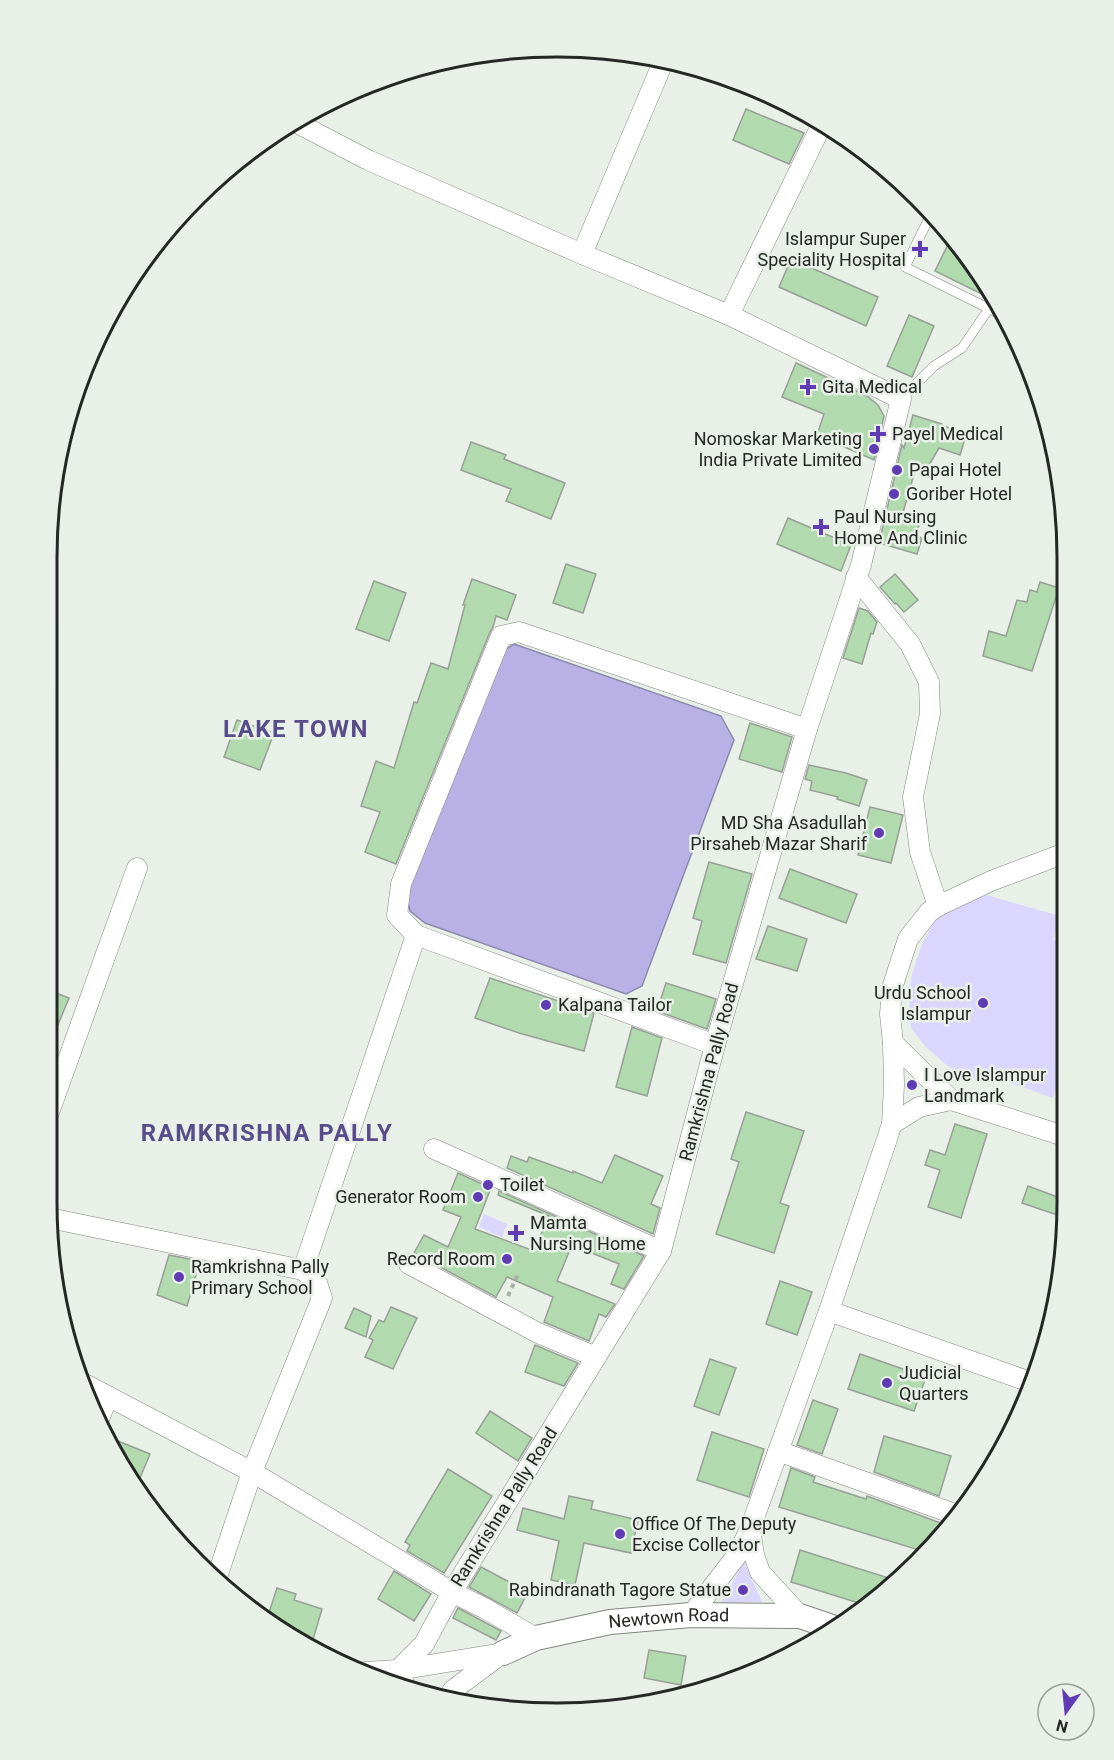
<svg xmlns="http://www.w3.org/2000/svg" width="1114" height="1760" font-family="Roboto,sans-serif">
<rect width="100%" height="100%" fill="#e8f0e8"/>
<g fill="#dbd6fe">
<polygon points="983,894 1060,916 1053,940 1065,944 1064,1064 1053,1098 991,1076 987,1084 957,1072 944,1063 925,1046 911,1028 909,999 912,974 922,944 938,915"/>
<polygon points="484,1214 507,1224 502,1237 479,1227"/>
<polygon points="744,1562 762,1602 721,1603"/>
</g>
<g fill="#b9b1e6" stroke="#8c88ac" stroke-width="1.5">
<polygon points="587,48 583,57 554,49"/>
<polygon points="514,644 721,716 734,740 642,986 626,994 425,923 410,911 405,890 503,651"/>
</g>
<g fill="#b1daae" stroke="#989f97" stroke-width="1.5">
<polygon points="746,109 804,133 789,164 733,140"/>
<polygon points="952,236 999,302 1000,303 935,271"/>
<polygon points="791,259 878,297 866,326 779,287"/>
<polygon points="909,315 934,326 912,377 887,366"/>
<polygon points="796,363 867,396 878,405 884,416 874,460 817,435 824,414 782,397"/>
<polygon points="913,415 942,424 942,425 966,435 960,455 939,448 928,467 917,464 902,516 920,521 916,536 922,538 917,554 879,543 902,445 904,448"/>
<polygon points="471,442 506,455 504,459 565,483 551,519 506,501 511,489 461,470"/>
<polygon points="788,518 851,545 841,571 777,544"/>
<polygon points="566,564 596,574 583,613 553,603"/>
<polygon points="895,574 918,600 904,612 896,603 895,604 880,587"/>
<polygon points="472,579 516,595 507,620 496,616 493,627 490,632 396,864 365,852 380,812 361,806 376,761 394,768 414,702 417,703 431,663 448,669 465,605 463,605"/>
<polygon points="374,581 406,593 389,641 356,629"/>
<polygon points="1040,582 1059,588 1032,671 983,656 989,631 1006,636 1017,600 1027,602 1030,590 1037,592"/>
<polygon points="859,608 868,611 877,622 873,634 871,633 862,664 843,658"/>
<polygon points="237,720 274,733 260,770 224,757"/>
<polygon points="750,723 792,737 782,772 739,759"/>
<polygon points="809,765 846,773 867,780 859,806 837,799 838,797 810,790 812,781 805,779"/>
<polygon points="870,807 903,815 891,863 858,855"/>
<polygon points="709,862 752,874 726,963 693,954 702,921 693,918"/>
<polygon points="790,869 857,894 846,923 779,898"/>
<polygon points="768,926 807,939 797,971 756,959"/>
<polygon points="490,978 594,1013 584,1051 519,1033 475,1018"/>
<polygon points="666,983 716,999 707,1029 657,1011"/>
<polygon points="48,990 69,998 48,1049 47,1049"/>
<polygon points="632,1027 662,1038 647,1096 616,1087"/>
<polygon points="746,1112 804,1131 780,1203 789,1206 774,1253 716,1234 739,1162 731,1159"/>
<polygon points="955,1124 987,1134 961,1218 928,1207 940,1170 925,1165 930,1150 945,1155"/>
<polygon points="615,1155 663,1176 651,1204 660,1208 653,1234 507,1168 511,1156 527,1162 529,1157 573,1173 573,1171 602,1183"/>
<polygon points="458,1173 491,1188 475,1229 534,1251 549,1216 498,1195 499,1191 644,1256 624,1289 611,1284 619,1264 572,1245 557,1281 615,1304 606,1317 599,1314 589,1341 544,1322 553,1297 507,1277 496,1297 414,1253 424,1235 448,1247 461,1217 443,1210"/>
<polygon points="1028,1186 1063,1199 1063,1217 1022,1203"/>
<polygon points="169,1255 200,1261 187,1306 157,1295"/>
<polygon points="780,1281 812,1292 797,1335 766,1324"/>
<polygon points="391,1307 417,1318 393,1369 365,1357 373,1340 369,1338 379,1320 384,1322"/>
<polygon points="354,1308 371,1316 366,1337 345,1328"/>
<polygon points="535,1345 578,1363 564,1386 525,1372"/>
<polygon points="860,1354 926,1377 914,1411 848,1389"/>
<polygon points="710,1359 736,1368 719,1415 694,1406"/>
<polygon points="813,1400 838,1409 822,1454 797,1445"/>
<polygon points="490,1411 532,1438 518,1461 476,1433"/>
<polygon points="712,1432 764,1449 749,1497 697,1480"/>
<polygon points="884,1436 951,1456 939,1496 874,1472"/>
<polygon points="108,1437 150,1454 135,1490 133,1487"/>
<polygon points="791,1468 815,1477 813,1482 866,1499 867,1496 949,1526 922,1551 779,1507"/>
<polygon points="448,1469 492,1496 444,1573 407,1551 410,1545 405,1542"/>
<polygon points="569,1496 593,1501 591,1509 638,1520 631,1553 584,1543 575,1585 551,1580 559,1541 517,1530 523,1508 564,1519"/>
<polygon points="800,1550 844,1564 892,1579 865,1605 791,1582"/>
<polygon points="481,1567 528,1592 517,1613 469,1587"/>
<polygon points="394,1571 431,1594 414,1621 378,1599"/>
<polygon points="277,1588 296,1594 294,1600 322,1609 312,1643 267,1619"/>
<polygon points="458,1608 501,1631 496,1640 453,1618"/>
<polygon points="649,1650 686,1656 681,1685 644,1678"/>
</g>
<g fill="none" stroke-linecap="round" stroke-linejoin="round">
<defs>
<g id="service">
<polyline points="932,212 905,267 1006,317"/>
<polyline points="901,399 934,366 962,348 988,310"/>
</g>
<g id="minor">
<polyline points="293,121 368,160 582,254 729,315 901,399 861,565 807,729 715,1045 661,1251 452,1592 424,1644 398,1670 406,1688"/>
<polyline points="582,254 664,60"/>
<polyline points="729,315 822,124"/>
<polyline points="938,906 991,881 1065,853"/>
<polyline points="893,1043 951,1100 1064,1136"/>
<polyline points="715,1045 416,935 397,915 401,884 501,636 519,632 807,729"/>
<polyline points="47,1118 137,868"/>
<polyline points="892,1124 919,1107 951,1100"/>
<polyline points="434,1149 661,1251"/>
<polyline points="49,1218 303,1270"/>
<polyline points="409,1264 538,1333 596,1357"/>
<polyline points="829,1311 1033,1383"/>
<polyline points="81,1382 252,1472 322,1298 317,1283 303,1270 416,935"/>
<polyline points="99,1419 108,1396"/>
<polyline points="778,1451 960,1516"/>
<polyline points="750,1529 754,1555 760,1572 800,1616"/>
<polyline points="217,1577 252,1472 452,1592 484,1608 536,1638"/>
<polyline points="691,1615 738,1554 750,1529 829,1311 892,1124 894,1085 893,1043 890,1014 892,988 908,939 929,912 938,906 920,852 913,797 930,714 929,682 910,644 856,577"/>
<polyline points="365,1672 398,1670 503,1653"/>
<polyline points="449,1696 453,1690 501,1654"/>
</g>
<g id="tertiary">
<path id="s1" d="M503 1653 536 1638 610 1622 691 1615 800 1616 838 1629"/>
</g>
</defs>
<use href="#service" stroke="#80877f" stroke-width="10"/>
<use href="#minor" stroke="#80877f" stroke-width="21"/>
<use href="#tertiary" stroke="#80877f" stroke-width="26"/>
<polyline stroke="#a9afa9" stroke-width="4" stroke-dasharray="4.5 4.5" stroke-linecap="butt" points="508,1296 519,1272"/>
<use href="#service" stroke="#fff" stroke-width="9"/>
<use href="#minor" stroke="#fff" stroke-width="20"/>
<use href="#tertiary" stroke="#fff" stroke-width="24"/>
</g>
<g fill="#5f3cb4" stroke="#e8f0e8" stroke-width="2">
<path d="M917 240h6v6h6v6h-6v6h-6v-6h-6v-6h6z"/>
<path d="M805 378h6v6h6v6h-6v6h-6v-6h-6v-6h6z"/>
<path d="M875 425h6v6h6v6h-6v6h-6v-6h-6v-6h6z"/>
<circle cx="874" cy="449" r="6"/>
<circle cx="897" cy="470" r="6"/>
<circle cx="894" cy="494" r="6"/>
<path d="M818 518h6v6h6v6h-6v6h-6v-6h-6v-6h6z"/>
<circle cx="879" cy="833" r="6"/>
<circle cx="983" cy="1003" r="6"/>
<circle cx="546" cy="1005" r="6"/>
<circle cx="912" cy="1085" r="6"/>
<circle cx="488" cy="1185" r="6"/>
<circle cx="478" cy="1197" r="6"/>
<path d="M513 1224h6v6h6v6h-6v6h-6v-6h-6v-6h6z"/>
<circle cx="507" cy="1259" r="6"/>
<circle cx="179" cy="1277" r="6"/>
<circle cx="887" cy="1383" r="6"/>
<circle cx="620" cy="1534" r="6"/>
<circle cx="743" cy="1590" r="6"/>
</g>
<g text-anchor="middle" stroke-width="5" stroke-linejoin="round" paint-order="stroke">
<g font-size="18" fill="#242724" stroke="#e8f0e8" text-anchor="start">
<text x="906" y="245" text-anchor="end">Islampur Super<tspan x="906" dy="21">Speciality Hospital</tspan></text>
<text x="822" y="393">Gita Medical</text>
<text x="892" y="440">Payel Medical</text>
<text x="862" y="445" text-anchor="end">Nomoskar Marketing<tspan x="862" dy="21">India Private Limited</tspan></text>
<text x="909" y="476">Papai Hotel</text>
<text x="906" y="500">Goriber Hotel</text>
<text x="834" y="523">Paul Nursing<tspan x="834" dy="21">Home And Clinic</tspan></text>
<text x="867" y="829" text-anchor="end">MD Sha Asadullah<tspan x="867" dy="21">Pirsaheb Mazar Sharif</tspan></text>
<text x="971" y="999" text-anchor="end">Urdu School<tspan x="971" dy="21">Islampur</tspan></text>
<text x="558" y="1011">Kalpana Tailor</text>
<text x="924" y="1081">I Love Islampur<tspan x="924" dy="21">Landmark</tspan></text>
<text x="500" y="1191">Toilet</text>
<text x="466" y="1203" text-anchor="end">Generator Room</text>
<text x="530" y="1229">Mamta<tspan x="530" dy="21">Nursing Home</tspan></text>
<text x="495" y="1265" text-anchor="end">Record Room</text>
<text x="191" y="1273">Ramkrishna Pally<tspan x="191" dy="21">Primary School</tspan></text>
<text x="899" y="1379">Judicial<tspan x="899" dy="21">Quarters</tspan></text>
<text x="632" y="1530">Office Of The Deputy<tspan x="632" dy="21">Excise Collector</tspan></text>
<text x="731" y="1596" text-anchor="end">Rabindranath Tagore Statue</text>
</g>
<g font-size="18" fill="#242724" stroke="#e8f0e8">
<text transform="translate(709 1072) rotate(-75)" y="6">Ramkrishna Pally Road</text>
<text transform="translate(504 1507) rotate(-58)" y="6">Ramkrishna Pally Road</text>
<text dy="6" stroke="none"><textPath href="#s1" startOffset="171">Newtown Road</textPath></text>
</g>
<g font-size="24" font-weight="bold" letter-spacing="1.5" fill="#584c8a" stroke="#e8f0e8">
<text x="296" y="737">LAKE TOWN</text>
<text x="267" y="1141">RAMKRISHNA PALLY</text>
</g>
</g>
<path d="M0 0H1114V1760H0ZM557 57H557A500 500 0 0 1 1057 557V1203A500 500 0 0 1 557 1703H557A500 500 0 0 1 57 1203V557A500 500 0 0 1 557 57Z" fill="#e8f0e8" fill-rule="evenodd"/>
<path fill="none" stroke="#242724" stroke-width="3" d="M557 57H557A500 500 0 0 1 1057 557V1203A500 500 0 0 1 557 1703H557A500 500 0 0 1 57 1203V557A500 500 0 0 1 557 57Z"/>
<g transform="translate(1066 1712) rotate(195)"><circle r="28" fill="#e8f0e8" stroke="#9aa09a" stroke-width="1.5"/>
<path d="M0-4.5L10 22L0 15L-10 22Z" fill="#5f3cb4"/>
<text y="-9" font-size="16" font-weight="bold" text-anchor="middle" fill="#242724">N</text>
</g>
</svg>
